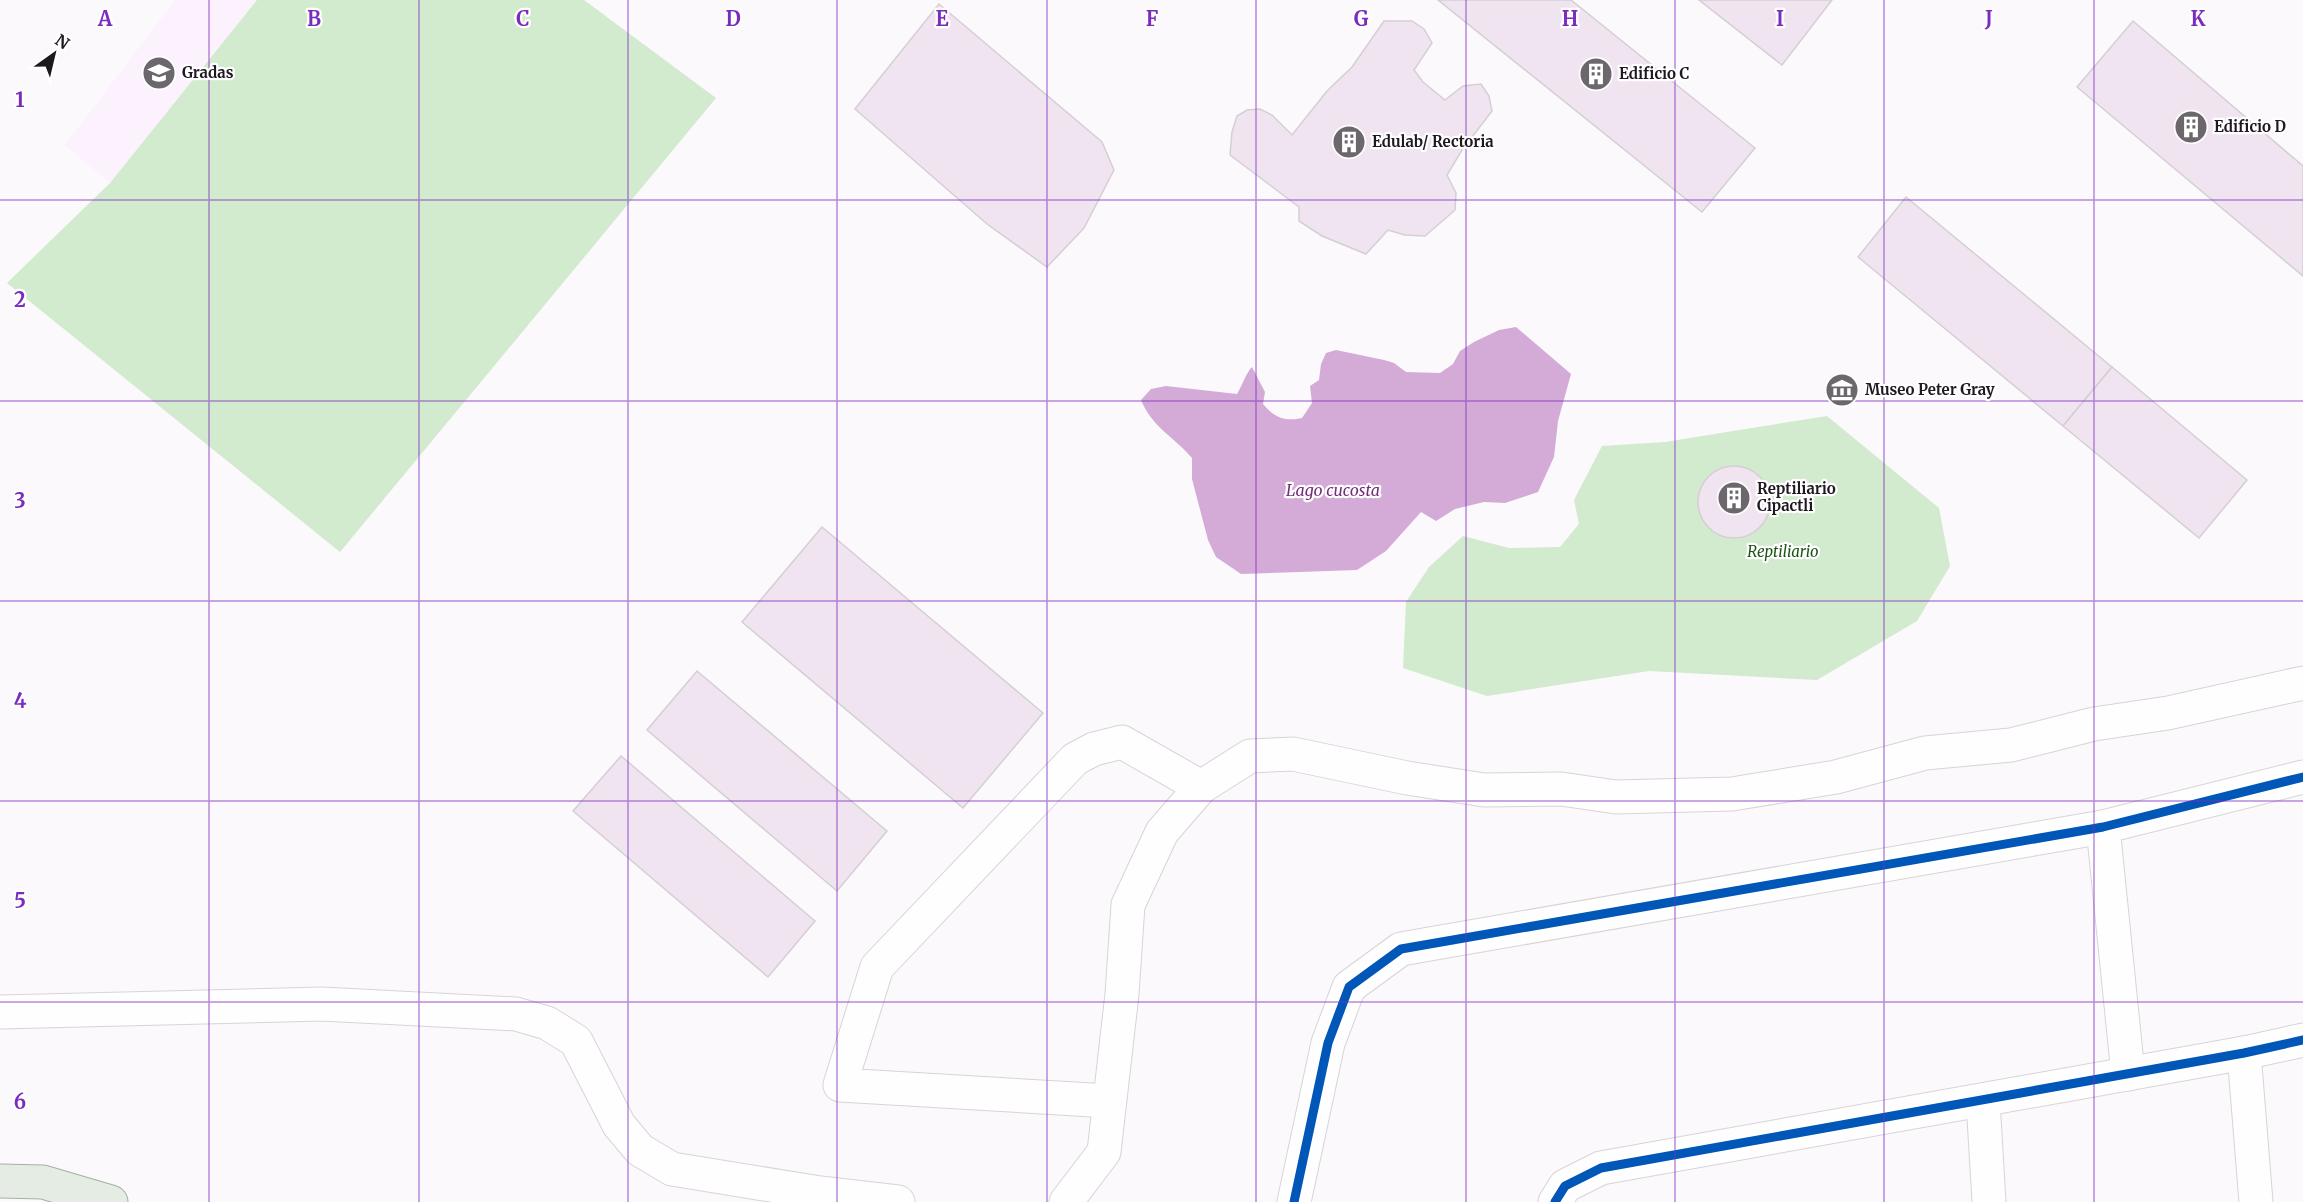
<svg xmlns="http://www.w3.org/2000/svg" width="2303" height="1202" font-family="Merriweather,serif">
<rect width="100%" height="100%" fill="#fbf9fb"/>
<polygon fill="#fcf2fd" points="175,0 257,0 110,183 65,145"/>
<g fill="#d2eace">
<polygon points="257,0 584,0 716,98 340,552 7,283 110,183"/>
<polygon points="1827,416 1939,508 1950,566 1917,621 1817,680 1649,671 1487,696 1403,668 1406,602 1429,567 1463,536 1509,548 1560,547 1579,524 1574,500 1602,446 1665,442"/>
</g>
<path fill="#d4abd7" d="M1516 327 1571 374 1558 421 1554 457 1538 492 1505 503 1484 502 1455 509 1436 521 1421 512 1386 551 1357 570 1241 574 1216 557 1208 540 1192 479V458C1173 436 1152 427 1141 400L1151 389 1166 386 1237 394C1242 386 1246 373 1252 367L1265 392 1263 404C1274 417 1285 422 1302 418L1312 403 1310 386 1319 380 1321 364 1326 353 1336 350 1384 360 1394 363 1406 372 1440 373 1453 364 1460 351 1474 342 1499 330Z"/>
<g fill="#f1e4f1" stroke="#d4cfd4" stroke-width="1.5">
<polygon points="1438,0 1571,0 1755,148 1702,212"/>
<polygon points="1699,0 1832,0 1782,65"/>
<polygon points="939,4 1102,142 1114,170 1084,228 1047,267 987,224 855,109"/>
<polygon points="1384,21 1412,21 1424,29 1432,43 1414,70 1423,82 1445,100 1463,86 1481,84 1489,96 1492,111 1462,150 1447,175 1456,193 1455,210 1425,236 1405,235 1388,230 1366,254 1322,236 1299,221 1299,207 1230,155 1232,132 1237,116 1247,110 1260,109 1272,115 1292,135 1327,91 1352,67"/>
<polygon points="2133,21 2303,166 2303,276 2077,87"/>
<polygon points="1906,197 2112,367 2063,426 1858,257"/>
<polygon points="2112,367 2247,480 2199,538 2063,426"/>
<circle cx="1734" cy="502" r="36"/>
<polygon points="822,527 1043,713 963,808 742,622"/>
<polygon points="697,671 887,831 837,891 647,730"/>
<polygon points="621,756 815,921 768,977 573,811"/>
</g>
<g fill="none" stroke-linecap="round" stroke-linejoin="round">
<defs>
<g id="minor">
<polyline points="2103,827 2128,1074"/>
<polyline points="0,1012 322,1004 516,1014 547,1023 576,1041 619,1125 640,1150 672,1169 820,1193 898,1202"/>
<polyline points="2244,1053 2256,1202"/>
<polyline points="1109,1101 840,1085 877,967 1075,759 1094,749 1122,742 1201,787"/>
<polyline points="1983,1101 1989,1202"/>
<polyline points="1066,1202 1104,1152 1122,994 1128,905 1162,832 1201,787 1250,756 1293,754 1407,778 1484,790 1561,789 1616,797 1732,794 1836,777 1925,753 2011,745 2094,724 2168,713 2303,683"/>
<polyline points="1294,1202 1328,1043 1349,987 1401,949 2103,827 2303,777"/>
<polyline points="1555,1202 1565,1186 1601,1168 2244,1053 2303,1040"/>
</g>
<polyline id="major" points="0,1181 43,1182 111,1202"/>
</defs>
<use href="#minor" stroke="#d8d3d8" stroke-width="35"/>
<use href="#major" stroke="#a5b0a4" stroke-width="35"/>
<use href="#minor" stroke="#fefefe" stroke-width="33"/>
<use href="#major" stroke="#e5ece4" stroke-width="33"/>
<defs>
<g id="cycleway">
<polyline points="1294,1202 1328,1043 1349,987 1401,949 2103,827 2303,777"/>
<polyline points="1555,1202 1565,1186 1601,1168 2244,1053 2303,1040"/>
</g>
</defs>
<use href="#cycleway" stroke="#fff" stroke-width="13"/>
<use href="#cycleway" stroke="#0057b8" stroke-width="9"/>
</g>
<path fill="none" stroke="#7b2cbf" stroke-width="1.5" stroke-opacity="0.55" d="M209 0V1202M419 0V1202M628 0V1202M837 0V1202M1047 0V1202M1256 0V1202M1466 0V1202M1675 0V1202M1884 0V1202M2094 0V1202M0 200H2303M0 401H2303M0 601H2303M0 801H2303M0 1002H2303"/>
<defs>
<symbol id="university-disc" viewBox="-11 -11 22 22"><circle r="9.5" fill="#6c676d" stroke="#fff"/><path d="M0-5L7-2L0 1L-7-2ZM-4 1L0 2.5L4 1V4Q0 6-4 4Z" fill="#fff"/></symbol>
<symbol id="building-disc" viewBox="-11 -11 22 22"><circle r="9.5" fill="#6c676d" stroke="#fff"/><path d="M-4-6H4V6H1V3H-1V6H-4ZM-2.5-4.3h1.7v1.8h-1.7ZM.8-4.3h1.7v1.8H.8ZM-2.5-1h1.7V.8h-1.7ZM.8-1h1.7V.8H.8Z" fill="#fff"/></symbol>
<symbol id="museum-disc" viewBox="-11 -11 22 22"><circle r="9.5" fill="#6c676d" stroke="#fff"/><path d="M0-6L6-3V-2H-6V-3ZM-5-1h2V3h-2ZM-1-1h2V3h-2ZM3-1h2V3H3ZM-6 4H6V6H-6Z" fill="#fff"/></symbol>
</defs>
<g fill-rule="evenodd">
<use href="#university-disc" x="140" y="54" width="38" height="38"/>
<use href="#building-disc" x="1577" y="55" width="38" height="38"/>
<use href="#building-disc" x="2172" y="108" width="38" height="38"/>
<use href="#building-disc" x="1330" y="123" width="38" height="38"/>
<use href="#museum-disc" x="1823" y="371" width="38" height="38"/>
<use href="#building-disc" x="1715" y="479" width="38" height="38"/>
</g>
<g text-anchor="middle" stroke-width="4.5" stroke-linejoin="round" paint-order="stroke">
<g font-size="15" font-weight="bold" fill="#1f1820" stroke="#fff" text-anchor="start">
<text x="182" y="78">Gradas</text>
<text x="1619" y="79">Edificio C</text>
<text x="2214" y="132">Edificio D</text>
<text x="1372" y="147">Edulab/ Rectoria</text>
<text x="1865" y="395">Museo Peter Gray</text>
<text x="1757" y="494">Reptiliario<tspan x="1757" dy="17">Cipactli</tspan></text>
</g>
<g font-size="15" font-style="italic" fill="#1c5415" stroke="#fff">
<text x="1783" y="557">Reptiliario</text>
</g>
<g font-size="16" font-style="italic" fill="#75307b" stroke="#fff">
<text x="1333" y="496">Lago cucosta</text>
</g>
</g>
<g font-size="20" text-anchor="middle" font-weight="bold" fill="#7b2cbf" stroke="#fff" stroke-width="4.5" stroke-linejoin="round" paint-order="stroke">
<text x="105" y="26">A</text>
<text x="314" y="26">B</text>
<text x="523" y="26">C</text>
<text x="733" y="26">D</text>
<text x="942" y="26">E</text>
<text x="1152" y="26">F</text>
<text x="1361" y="26">G</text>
<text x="1570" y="26">H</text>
<text x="1780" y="26">I</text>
<text x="1989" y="26">J</text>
<text x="2198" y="26">K</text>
<text x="20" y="107">1</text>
<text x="20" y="307">2</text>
<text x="20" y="508">3</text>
<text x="20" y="708">4</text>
<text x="20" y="908">5</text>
<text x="20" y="1109">6</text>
</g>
<g transform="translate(54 54) rotate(34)" stroke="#ffffff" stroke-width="4.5" paint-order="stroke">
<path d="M0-4.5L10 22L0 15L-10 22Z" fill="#1f1820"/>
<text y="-9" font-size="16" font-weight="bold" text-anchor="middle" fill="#1f1820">N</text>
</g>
</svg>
